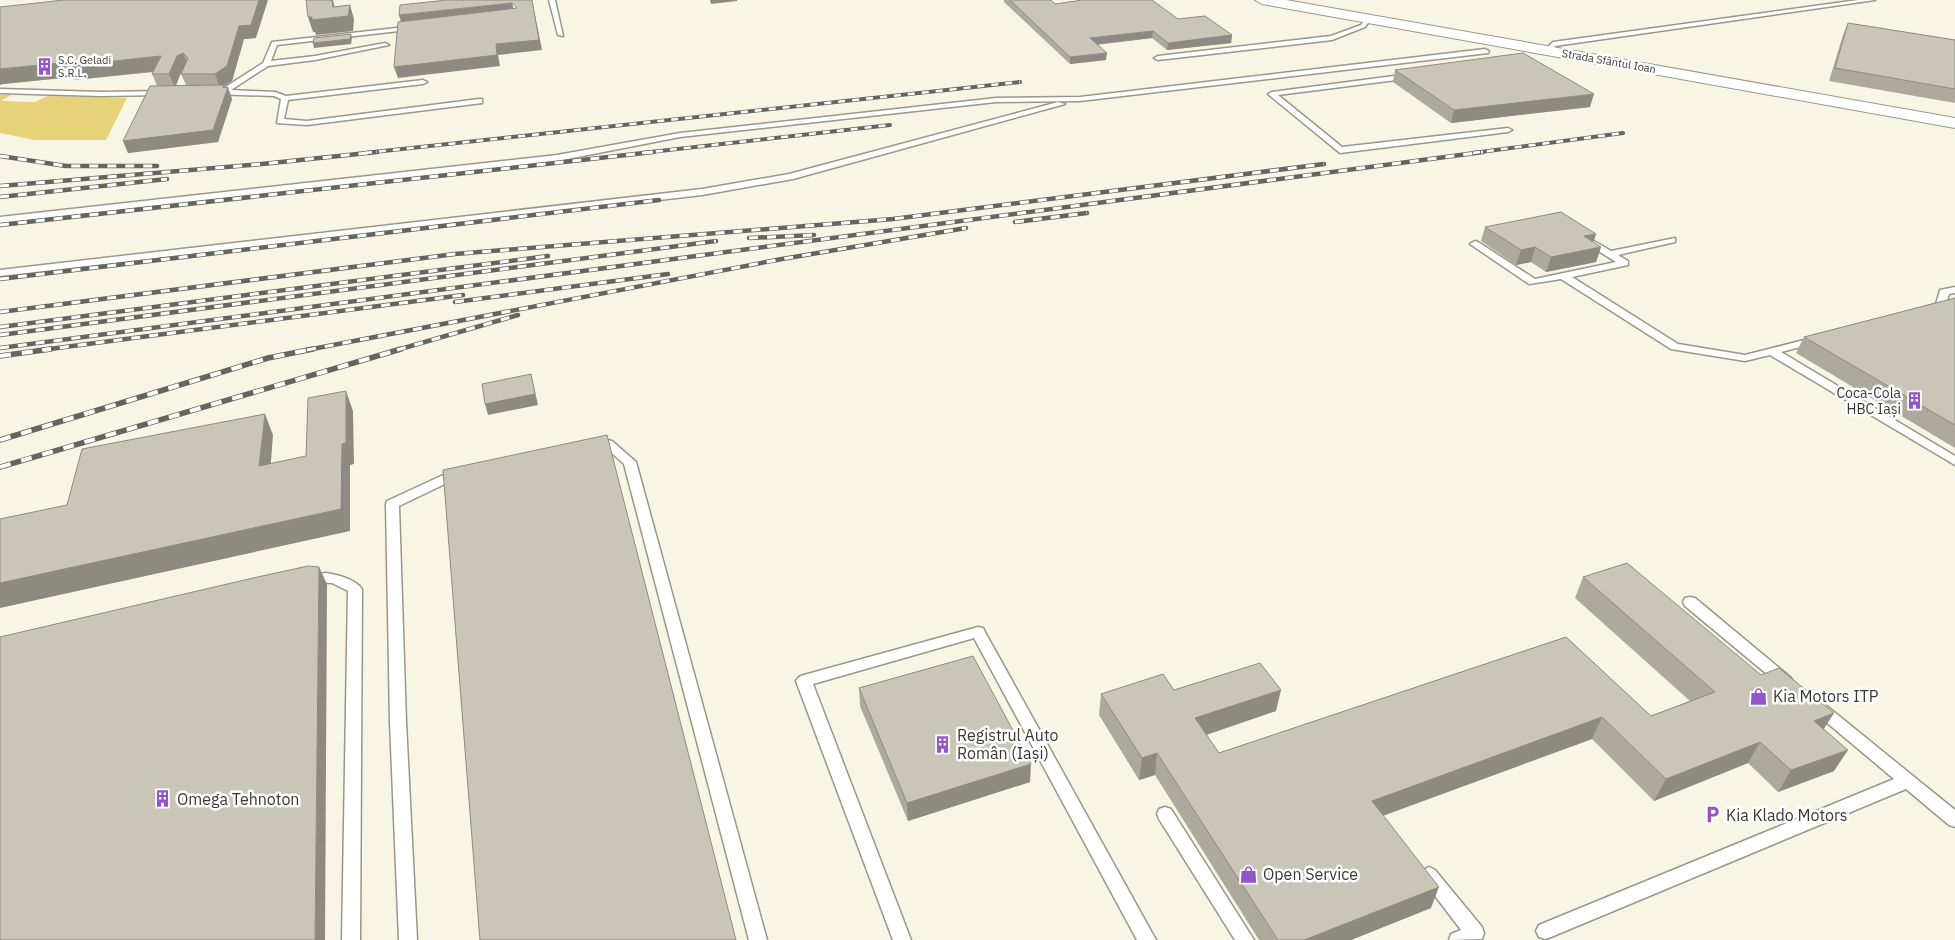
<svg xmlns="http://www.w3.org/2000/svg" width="1955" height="940" font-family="'IBM Plex Sans',sans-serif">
<rect width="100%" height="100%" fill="#f8f5e5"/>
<polygon fill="#e5d279" points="0,95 11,95 1,101 36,102 47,96 127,98 106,140 35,140 0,133"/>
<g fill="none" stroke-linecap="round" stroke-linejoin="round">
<defs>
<g id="service">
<polygon points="549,0 555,0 563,36 558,35"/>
<polygon points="1858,0 1875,0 1555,46 1552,52 1545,50 1553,42"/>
<polygon points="1366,18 1371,19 1365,27 1332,40 1158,60 1154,58 1158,56 1331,36 1361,25"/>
<polygon points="414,26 417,28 416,29 277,45 271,61 315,56 385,43 389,45 315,60 268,66 231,90 275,92 286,96 423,80 427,82 423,84 288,100 284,119 307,121 479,99 482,99 482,103 307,125 277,123 281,99 274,96 212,94 208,92 212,90 221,90 263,63 272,42"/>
<polygon points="1485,49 1489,51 1488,53 1080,101 996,102 680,137 557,161 0,223 0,217 557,155 680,133 996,98 1080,97"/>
<polygon points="1409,74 1412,74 1412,78 1278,95 1342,147 1508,128 1512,130 1508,132 1340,153 1268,94 1272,92"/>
<polygon points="0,89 101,92 162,91 166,93 162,95 101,96 0,93"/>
<polygon points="1058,102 1065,104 793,179 702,195 0,276 0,270 702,189 789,174"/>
<polygon points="1587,237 1611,251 1675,238 1675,242 1618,255 1628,261 1628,265 1572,277 1678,344 1745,355 1816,337 1820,338 1821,340 1820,342 1781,352 1955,456 1955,465 1770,355 1745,361 1671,349 1561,279 1529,284 1470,244 1475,241 1478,242 1535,279 1616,262 1584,242 1582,240"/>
<polygon points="1955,287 1955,293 1949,294 1945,308 1925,311 1925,307 1936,304 1940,290"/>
<polygon points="608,440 612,441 636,462 767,940 749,940 624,464 606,448 594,451 588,447 590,444"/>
<polygon points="459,472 463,473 465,476 463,479 449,482 399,506 406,722 417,940 399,940 390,722 386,504 387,501 441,476"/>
<path d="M326 573C338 575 355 579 362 589L360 940H342L348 591 332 583 302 582 300 579 302 576Z"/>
<polygon points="1690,597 1695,598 1790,677 1793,681 1790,685 1785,687 1780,685 1685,606 1683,602 1685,598"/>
<polygon points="978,627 983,628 985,632 1156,940 1137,940 974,638 813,684 911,940 893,940 796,681 799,677 804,675"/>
<polygon points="1818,701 1823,703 1955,810 1955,827 1949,825 1906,789 1551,937 1545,939 1539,937 1536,931 1539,925 1894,779 1813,711 1810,707 1813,703"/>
<polygon points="1165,807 1171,809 1254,940 1235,940 1159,819 1157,814 1159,809"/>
<polygon points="1429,867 1435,870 1482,927 1484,933 1482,939 1449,940 1451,934 1461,930 1423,880 1420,875 1423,870"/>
</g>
<polygon id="secondary" points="1255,0 1286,0 1955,118 1955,128 1262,4"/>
</defs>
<use href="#service" stroke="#9a9789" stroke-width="3"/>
<use href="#secondary" stroke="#9a9789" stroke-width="2"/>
<use href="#service" fill="#fff" fill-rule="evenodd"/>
<use href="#secondary" fill="#fff" fill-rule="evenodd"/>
<defs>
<g id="rail-far2">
<polyline points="365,153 1020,82"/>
<polyline points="642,153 890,125"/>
<polyline points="1473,153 1623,133"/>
</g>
<g id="rail-far1">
<polyline points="0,156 66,166 157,166"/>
<polyline points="0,186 262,164 377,152"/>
<polyline points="0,197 167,179"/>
<polyline points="1015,222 1087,213"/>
<polyline points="0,225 653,152"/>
<polyline points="749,238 814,235"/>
<polyline points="0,279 659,200"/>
<polyline points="455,302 668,274"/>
<polyline points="0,312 455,254 893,219 1324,164"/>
<polyline points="0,327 548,256"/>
<polyline points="0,335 716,241"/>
<polyline points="0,348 1483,152"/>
<polyline points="42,350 463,295"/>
<polyline points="307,350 782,259 966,228"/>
<polyline points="397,350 518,315"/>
</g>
<g id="rail">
<polyline points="0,356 51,349"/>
<polyline points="0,440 268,358 313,349"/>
<polyline points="0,467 401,349"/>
</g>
</defs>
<use href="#rail-far2" stroke="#66655d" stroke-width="4"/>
<use href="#rail-far1" stroke="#66655d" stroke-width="4.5"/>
<use href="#rail" stroke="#66655d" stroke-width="5.5"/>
<use href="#rail-far2" stroke="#fff" stroke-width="2.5" stroke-dasharray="7" stroke-linecap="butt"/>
<use href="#rail-far1" stroke="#fff" stroke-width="3" stroke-dasharray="9" stroke-linecap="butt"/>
<use href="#rail" stroke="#fff" stroke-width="4" stroke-dasharray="11" stroke-linecap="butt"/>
</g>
<g fill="#adaa9d" fill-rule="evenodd">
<polygon points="1004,0 1051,0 1055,4 1178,19 1232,35 1231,43 1167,50 1152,38 1097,45 1106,60 1070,64 1004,2"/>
<path d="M0 7 256 38 244 39 232 81 224 86 232 99 218 142 128 153 123 141 157 86 152 74 154 72 74 80 72 77 3 84ZM182 70 181 74 186 85H176Z"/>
<polygon points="1848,23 1955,40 1955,103 1829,81 1843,35"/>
<polygon points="1395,70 1590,107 1451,123 1393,82"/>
<polygon points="1485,227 1596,234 1593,242 1601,247 1596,262 1546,272 1531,262 1516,265 1481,241"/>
<polygon points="1955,298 1955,448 1796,353 1804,337"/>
<polygon points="1583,577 1824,729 1834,771 1778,792 1748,763 1654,801 1592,739 1383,816 1431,908 1351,940 1259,940 1155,775 1139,780 1099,715 1101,694 1174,690 1276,711 1206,735 1219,753 1566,637 1651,716 1690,701 1575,598"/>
<polygon points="859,688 1030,782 908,821 860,706"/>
</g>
<g fill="#8d8b80">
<polygon points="259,0 268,0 256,38 244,39 232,81 224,86 226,92 228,87 232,99 218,142 128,153 123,141 220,88 215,74 239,26"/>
<polygon points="332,0 333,0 337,18 350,5 354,19 353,31 316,35 315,32 313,32 308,17"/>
<polygon points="532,0 542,50 498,55 500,66 398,78 394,67"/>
<polygon points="710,0 737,0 737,1 711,4"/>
<polygon points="512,3 515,13 402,26 399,15"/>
<polygon points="1153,31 1152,38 1090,45 1090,38"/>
<polygon points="351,34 352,38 351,44 314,48 313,43"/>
<polygon points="1232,35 1231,43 1167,50 1168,43"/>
<polygon points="183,53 189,67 182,70 175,88 169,74 177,56"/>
<polygon points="1107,53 1106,60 1070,64 1070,57"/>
<polygon points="161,56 167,70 74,80 72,77 3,84 0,85 0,69 70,62"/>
<polygon points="1594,94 1590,107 1451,123 1454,110"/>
<polygon points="1596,234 1591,249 1584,236"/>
<polygon points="1535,247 1531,262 1516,265 1521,250"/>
<polygon points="1601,247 1596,262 1546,272 1551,257"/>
<polygon points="531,374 538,405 488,415 485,404"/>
<polygon points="346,391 353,411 354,464 350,465 350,531 0,608 0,583 342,444"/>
<polygon points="265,414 273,435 269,487 259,466"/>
<polygon points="319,567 327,584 325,940 315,940"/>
<polygon points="1281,690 1276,711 1191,740 1195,718"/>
<polygon points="1834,713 1820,735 1814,721"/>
<polygon points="1602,717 1592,739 1365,822 1372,801"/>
<polygon points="1760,742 1748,763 1654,801 1666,779"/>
<polygon points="1848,750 1834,771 1778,792 1791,770"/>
<polygon points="1157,753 1155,775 1139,780 1142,758"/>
<polygon points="1031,764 1030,782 908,821 907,803"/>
<polygon points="1439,887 1431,908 1351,940 1304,940"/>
</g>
<g fill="#c9c6b7" stroke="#8d8b80">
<polygon points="64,0 259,0 251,25 239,26 227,66 215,74 181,74 188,58 183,53 177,56 169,74 152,74 161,56 67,66 70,62 0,69 0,7"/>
<polygon points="306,0 332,0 333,7 350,5 348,16 312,20 312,17 308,17"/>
<polygon points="447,0 532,0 539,40 496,44 497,55 394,67 398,22 517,8 512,3 399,15 400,5"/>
<polygon points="1010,0 1051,0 1055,4 1083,0 1152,0 1178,19 1205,16 1232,35 1168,43 1153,31 1090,38 1107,53 1070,57"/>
<polygon points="1848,23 1955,40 1955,89 1835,68"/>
<polygon points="351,34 350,39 313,43 314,38"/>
<polygon points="1523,53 1594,94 1454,110 1395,70"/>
<polygon points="219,85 224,85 223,88 228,87 213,130 123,141 150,86"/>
<polygon points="1561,212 1596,234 1584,236 1601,247 1551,257 1535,247 1521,250 1485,227"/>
<polygon points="1955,298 1955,425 1804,337"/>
<polygon points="531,374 535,394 485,404 482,384"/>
<polygon points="346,391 346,443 342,444 341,509 0,583 0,519 67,505 82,449 265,414 259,466 306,456 308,398"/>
<polygon points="607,435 736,940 480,940 443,470"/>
<polygon points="1627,563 1761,675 1779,668 1834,713 1814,721 1848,750 1791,770 1760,742 1666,779 1602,717 1372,801 1439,887 1304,940 1278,940 1157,753 1142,758 1101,694 1163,674 1174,690 1260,663 1281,690 1195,718 1219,753 1566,637 1651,716 1715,692 1583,577"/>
<polygon points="308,566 319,567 315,940 0,940 0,637 253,578"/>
<polygon points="973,656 1031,764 907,803 859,688"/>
</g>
<defs>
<symbol id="building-bare" viewBox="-9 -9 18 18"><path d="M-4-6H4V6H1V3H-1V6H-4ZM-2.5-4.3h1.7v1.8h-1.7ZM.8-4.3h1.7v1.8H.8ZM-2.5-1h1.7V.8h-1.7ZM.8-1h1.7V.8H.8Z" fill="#9654c9" stroke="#fff" stroke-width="2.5" paint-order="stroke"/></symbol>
<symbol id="shop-bare" viewBox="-9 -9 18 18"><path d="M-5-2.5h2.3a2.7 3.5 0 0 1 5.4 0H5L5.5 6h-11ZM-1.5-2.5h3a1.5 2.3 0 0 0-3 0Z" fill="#9654c9" stroke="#fff" stroke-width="2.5" paint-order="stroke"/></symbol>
<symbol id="parking-bare" viewBox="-9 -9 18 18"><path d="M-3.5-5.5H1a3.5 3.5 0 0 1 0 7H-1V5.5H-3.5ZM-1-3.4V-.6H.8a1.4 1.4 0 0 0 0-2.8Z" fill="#9654c9" stroke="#fff" stroke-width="2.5" paint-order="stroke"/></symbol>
</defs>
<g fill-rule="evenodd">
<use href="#building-bare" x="32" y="54" width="25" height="25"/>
<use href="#building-bare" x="1902" y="388" width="25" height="25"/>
<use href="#shop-bare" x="1746" y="684" width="25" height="25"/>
<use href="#building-bare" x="930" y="732" width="25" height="25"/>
<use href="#building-bare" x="150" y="786" width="25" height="25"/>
<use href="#parking-bare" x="1700" y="802" width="25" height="25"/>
<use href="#shop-bare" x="1236" y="862" width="25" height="25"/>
</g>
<g text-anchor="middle" stroke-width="5" stroke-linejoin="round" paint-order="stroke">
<g font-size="11" fill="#3a3933" stroke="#fff" text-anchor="start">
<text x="58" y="64">S.C. Geladi<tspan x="58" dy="13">S.R.L.</tspan></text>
</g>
<g font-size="11" fill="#3a3933" stroke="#fff">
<text transform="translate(1609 61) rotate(10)" y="4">Strada Sfântul Ioan</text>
</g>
<g font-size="14" fill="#3a3933" stroke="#fff" text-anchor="end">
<text x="1901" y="398">Coca-Cola<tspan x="1901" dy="16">HBC Iași</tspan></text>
</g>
<g font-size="16" fill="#3a3933" stroke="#fff" text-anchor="start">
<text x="1773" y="702">Kia Motors ITP</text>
<text x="957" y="741">Registrul Auto<tspan x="957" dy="18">Român (Iași)</tspan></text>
<text x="177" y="805">Omega Tehnoton</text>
<text x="1726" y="821">Kia Klado Motors</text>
<text x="1263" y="880">Open Service</text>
</g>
</g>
</svg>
